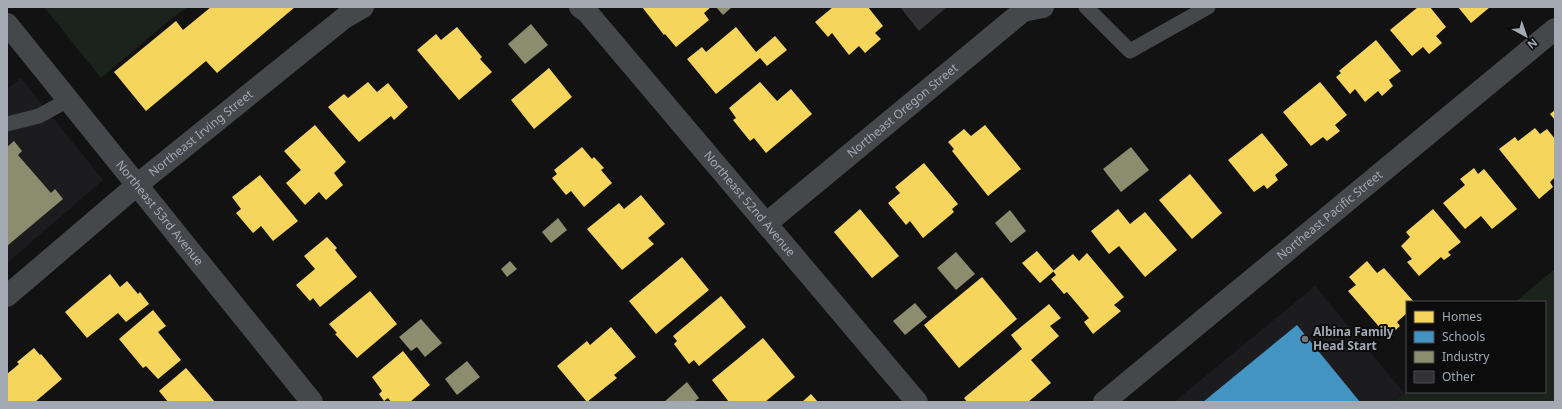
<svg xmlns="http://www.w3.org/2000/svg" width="1562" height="409" font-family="'Noto Sans',sans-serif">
<rect width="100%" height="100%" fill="#121212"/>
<g fill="#1c1c1e">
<polygon points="21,78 103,180 7,263 7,89"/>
<polygon points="1315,286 1404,393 1393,402 1174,402"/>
</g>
<g fill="#1c221c">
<polygon points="44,7 188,7 173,17 101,78"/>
<polygon points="1555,269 1555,402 1393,402 1407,391 1407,392 1545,392 1545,302 1515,302"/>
</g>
<g fill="#f6d55c">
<polygon points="211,7 295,7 217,73 206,61 146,111 114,72 176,21 183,30"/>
<polygon points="642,7 711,7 704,13 709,20 676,47 665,34 664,35"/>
<polygon points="833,7 868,7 883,26 875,33 881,39 865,53 859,46 849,55 832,33 828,37 815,22"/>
<polygon points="1418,7 1430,7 1446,27 1436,36 1442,43 1429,54 1423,47 1412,56 1390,30"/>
<polygon points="1458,7 1490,7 1471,23"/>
<polygon points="457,27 482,57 480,59 492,72 459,100 417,50 436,34 441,40"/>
<polygon points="736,27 756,52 775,36 787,50 767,66 760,58 716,94 687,59 702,47 706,52"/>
<polygon points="1376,40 1401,71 1389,80 1393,86 1382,96 1378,91 1365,102 1355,89 1350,94 1336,77 1341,73 1339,71"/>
<polygon points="549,68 572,97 534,129 511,100"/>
<polygon points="368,82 377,92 388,83 408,107 394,120 391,116 359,142 328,107 344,94 348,98"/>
<polygon points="760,82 777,101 791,89 812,114 766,153 754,138 750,141 733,120 736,118 729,108"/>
<polygon points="1320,82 1347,115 1335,125 1340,131 1327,141 1323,137 1311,146 1283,112"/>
<polygon points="1555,110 1555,120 1550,114"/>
<polygon points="315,125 346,162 334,173 343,185 326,200 319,192 305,205 286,183 301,170 284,151"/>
<polygon points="985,125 1021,169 988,196 952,151 954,149 948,142 964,129 971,136"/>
<polygon points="1535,128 1540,134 1547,129 1555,139 1555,177 1550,182 1553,187 1539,199 1499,149 1515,137 1518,141"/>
<polygon points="1262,133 1288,165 1275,175 1278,180 1267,189 1264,185 1254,192 1228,160"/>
<polygon points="582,147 592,159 594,157 604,168 601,170 612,183 584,207 571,191 566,195 552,178 557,174 554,170"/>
<polygon points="924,163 958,204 952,209 954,212 923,238 910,221 906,225 888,203 900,193 895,187"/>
<polygon points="1474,168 1478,174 1484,169 1517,209 1492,229 1481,216 1465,229 1443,203 1465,185 1460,179"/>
<polygon points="1190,174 1222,213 1192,239 1159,200"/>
<polygon points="260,175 298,221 273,241 261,226 253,233 236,213 241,209 232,197"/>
<polygon points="641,195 665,224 648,238 654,244 622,270 587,229 619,203 624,209"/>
<polygon points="860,209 899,256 872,278 834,232"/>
<polygon points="1118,209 1130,224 1145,212 1177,250 1145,277 1119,246 1109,254 1091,231"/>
<polygon points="1433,209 1461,242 1448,252 1451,255 1444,260 1441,257 1419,276 1407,262 1412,259 1401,246 1410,237 1406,232"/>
<polygon points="327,237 337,248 335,250 357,277 320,307 313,298 310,301 296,285 315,269 304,256"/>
<polygon points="1037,251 1054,271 1040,283 1022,263"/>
<polygon points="1087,253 1124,297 1114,305 1121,311 1093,334 1084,322 1089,318 1067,292 1064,294 1051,279 1056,275 1053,271 1073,254 1079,261"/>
<polygon points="682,257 709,290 656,334 629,301"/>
<polygon points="1367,261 1377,273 1384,268 1414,302 1407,302 1407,313 1397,322 1400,326 1388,337 1348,291 1356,285 1349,277"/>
<polygon points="110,274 120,287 127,281 138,294 140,292 149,304 126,322 118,313 87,338 65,312"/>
<polygon points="982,277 1017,319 959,368 924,325"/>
<polygon points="370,291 397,324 357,358 335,334 337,333 329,324"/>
<polygon points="721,296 746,327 699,366 694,360 689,364 674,344 677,341 673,336"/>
<polygon points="1049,304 1061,318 1050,326 1059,336 1031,360 1051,383 1028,402 967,402 964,398 1022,349 1011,335"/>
<polygon points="153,310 166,326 158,332 181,360 158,379 146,366 143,368 119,339"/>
<polygon points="611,327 636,357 614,375 617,378 587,402 557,366 587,341 590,345"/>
<polygon points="763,338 795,377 765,402 729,402 712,380"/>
<polygon points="34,348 40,355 41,354 62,379 35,402 7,402 7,374 19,364 17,362"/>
<polygon points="403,351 430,385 410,402 391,402 388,398 384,401 379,394 382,391 372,377"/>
<polygon points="186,368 215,402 168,402 159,391"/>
<polygon points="811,394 818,402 802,402"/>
</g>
<polygon fill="#4393c3" points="1297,325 1360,402 1203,402"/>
<g fill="#8c8c6e">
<polygon points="716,7 732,7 723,15"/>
<polygon points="531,24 548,45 525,64 508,44"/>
<polygon points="14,141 22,151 18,155 51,193 55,189 63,199 7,246 7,147"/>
<polygon points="1131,147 1149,170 1121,192 1103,169"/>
<polygon points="1010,210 1026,231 1011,243 995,223"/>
<polygon points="558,218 567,230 551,243 542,232"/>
<polygon points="956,252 975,274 956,290 937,268"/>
<polygon points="510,261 517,269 507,277 501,269"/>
<polygon points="915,303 927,317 905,335 893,321"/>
<polygon points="421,319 442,343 425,357 417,347 411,351 399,337"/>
<polygon points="467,361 480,377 457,395 445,379"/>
<polygon points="687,382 699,398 694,402 664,402"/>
</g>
<polygon fill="#323235" points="900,7 947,7 919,31"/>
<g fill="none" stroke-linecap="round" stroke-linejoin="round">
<g stroke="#46474a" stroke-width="15">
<polyline points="1086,7 1130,51 1208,7"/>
<polyline points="7,124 39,116 68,100"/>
</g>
<g stroke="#46474a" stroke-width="22">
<path id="s1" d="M580 7 587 12 917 402"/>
<path id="s2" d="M7 24 312 402"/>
<path id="s3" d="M767 223 1023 11 1043 7"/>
<path id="s4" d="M7 296 137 185 344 18 363 7"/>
<path id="s5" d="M1104 402 1555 29"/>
</g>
</g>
<circle fill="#70747b" stroke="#0c0c0d" stroke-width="1.5" cx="1305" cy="339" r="4"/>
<g text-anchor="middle" stroke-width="4" stroke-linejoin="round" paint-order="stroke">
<g font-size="12" fill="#a2a9b3" stroke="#0c0c0d">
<text dy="4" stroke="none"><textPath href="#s3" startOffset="176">Northeast Oregon Street</textPath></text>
<text dy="4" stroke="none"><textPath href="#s4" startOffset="253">Northeast Irving Street</textPath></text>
<text dy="4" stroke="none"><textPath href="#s1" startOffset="260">Northeast 52nd Avenue</textPath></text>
<text dy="4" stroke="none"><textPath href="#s2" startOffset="243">Northeast 53rd Avenue</textPath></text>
<text dy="4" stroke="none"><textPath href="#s5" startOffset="293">Northeast Pacific Street</textPath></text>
</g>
<g font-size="12" font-weight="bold" fill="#a2a9b3" stroke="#0c0c0d" text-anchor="start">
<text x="1313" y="336">Albina Family<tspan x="1313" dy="14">Head Start</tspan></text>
</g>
</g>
<rect width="1562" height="409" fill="none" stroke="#a2a9b3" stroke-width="16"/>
<rect x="1406" y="301" width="140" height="92" fill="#0c0c0d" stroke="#484b4f"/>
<rect x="1414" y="311" width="20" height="12" fill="#f6d55c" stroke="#484b4f"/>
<text x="1442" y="321" font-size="12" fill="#a2a9b3">Homes</text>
<rect x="1414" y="331" width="20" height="12" fill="#4393c3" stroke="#484b4f"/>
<text x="1442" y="341" font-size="12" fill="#a2a9b3">Schools</text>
<rect x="1414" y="351" width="20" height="12" fill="#8c8c6e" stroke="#484b4f"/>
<text x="1442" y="361" font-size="12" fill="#a2a9b3">Industry</text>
<rect x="1414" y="371" width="20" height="12" fill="#323235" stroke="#484b4f"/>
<text x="1442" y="381" font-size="12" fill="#a2a9b3">Other</text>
<g transform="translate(1526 36) rotate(140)" stroke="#0c0c0d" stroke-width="3" paint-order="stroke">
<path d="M0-3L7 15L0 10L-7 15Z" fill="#a2a9b3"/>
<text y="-6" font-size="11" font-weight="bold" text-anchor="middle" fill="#a2a9b3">N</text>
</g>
</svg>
